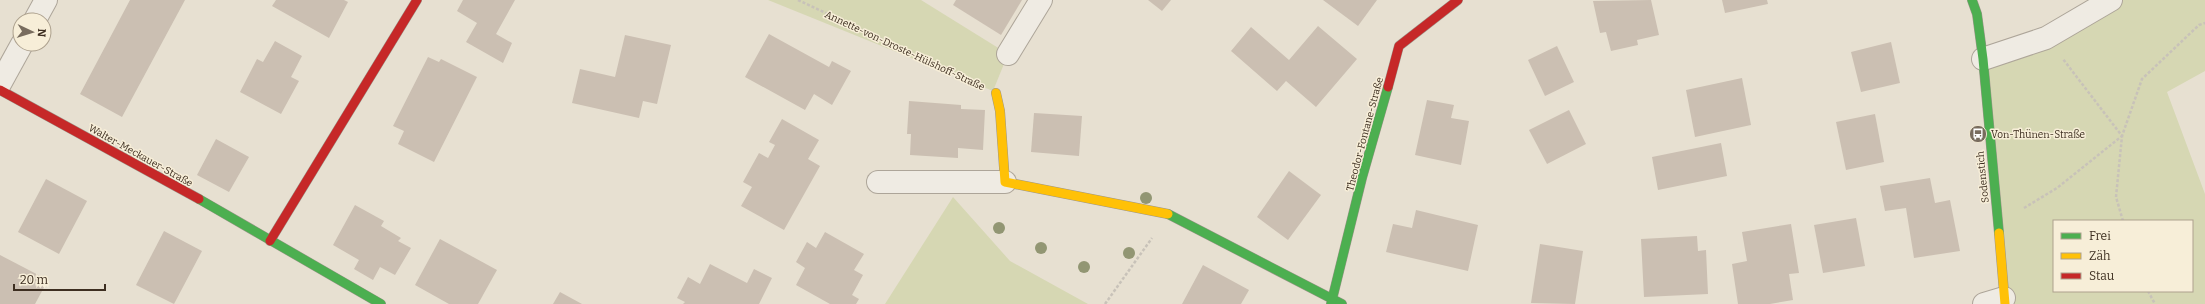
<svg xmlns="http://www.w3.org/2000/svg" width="2205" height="304" font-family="Bitter,serif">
<rect width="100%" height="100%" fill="#e7e0d1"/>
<g fill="#d6d7b3" fill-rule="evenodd">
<polygon points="768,0 921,0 1008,54 993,91"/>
<path d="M2111 0H2205V71L2167 92 2205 194V304H2005L1983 59ZM2054 221H2192V291H2054Z"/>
<polygon points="953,197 1010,261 1088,304 885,304"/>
</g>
<g fill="#cbbfb2">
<polygon points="130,0 185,0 122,117 80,94"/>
<polygon points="276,0 344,0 348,2 329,38 272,6"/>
<polygon points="463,0 515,0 496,34 512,43 503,63 466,42 477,23 457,11"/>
<polygon points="956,0 1022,0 1001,35 953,5"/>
<polygon points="1148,0 1171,0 1162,11"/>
<polygon points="1323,0 1377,0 1358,26"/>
<polygon points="1651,0 1659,35 1637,40 1638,45 1611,51 1606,32 1600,33 1593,1"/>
<polygon points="1722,0 1767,0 1768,4 1725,13"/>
<polygon points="1318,26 1357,59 1316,107 1286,81 1277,91 1231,51 1251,27 1289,60"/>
<polygon points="769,34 829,67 832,61 851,71 832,105 814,94 805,110 745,77"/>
<polygon points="625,35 671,45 657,104 643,101 639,118 572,103 580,69 615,77"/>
<polygon points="275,41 302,56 291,77 299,81 281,114 240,92 257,59 263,62"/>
<polygon points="1891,42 1900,83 1861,92 1851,52"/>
<polygon points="1557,46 1574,82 1545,96 1528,60"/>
<polygon points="428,57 439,62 441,59 477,77 434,162 398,144 404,131 393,126"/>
<polygon points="1742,78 1751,125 1695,137 1686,90"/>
<polygon points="1427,100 1454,105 1451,118 1469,121 1461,165 1415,155"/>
<polygon points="909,101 961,105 961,109 985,110 983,150 958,148 958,158 910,155 911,134 907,134"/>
<polygon points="1569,110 1586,144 1547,164 1529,130"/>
<polygon points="1034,113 1082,116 1079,156 1031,152"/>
<polygon points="1875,114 1884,162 1846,170 1836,122"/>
<polygon points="782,119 819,140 808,159 820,166 784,230 741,206 752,187 743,182 759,153 768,158 775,145 769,142"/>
<polygon points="216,139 249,157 229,192 197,175"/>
<polygon points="1721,143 1727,176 1658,190 1652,157"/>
<polygon points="1289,171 1321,195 1288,240 1257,217"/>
<polygon points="1930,178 1935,203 1950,200 1960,251 1914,258 1906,208 1885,211 1880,186"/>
<polygon points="46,179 87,201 59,254 18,232"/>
<polygon points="355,205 384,221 381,226 401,238 398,241 411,248 395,275 380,267 373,280 354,269 359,260 333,245"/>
<polygon points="1416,210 1478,225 1468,271 1386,252 1393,224 1412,228"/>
<polygon points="1856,218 1865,266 1823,273 1814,225"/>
<polygon points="1791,224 1799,273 1789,274 1793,300 1770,304 1738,304 1732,264 1747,261 1742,232"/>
<polygon points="164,231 202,251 174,304 136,285"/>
<polygon points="825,232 864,254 854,270 863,275 852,295 859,299 856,304 830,304 796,285 805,268 796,262 807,242 816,248"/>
<polygon points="1697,236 1698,251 1706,250 1708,294 1644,297 1641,239"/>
<polygon points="440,239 497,270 478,304 449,304 415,285"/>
<polygon points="1540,244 1583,251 1575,304 1531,303"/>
<polygon points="0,255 48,280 35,304 0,304"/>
<polygon points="710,264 747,283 754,269 772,278 759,304 683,304 685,302 677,298 688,277 700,284"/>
<polygon points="1203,265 1249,290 1241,304 1182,304"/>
<polygon points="560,292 582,304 553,304"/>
</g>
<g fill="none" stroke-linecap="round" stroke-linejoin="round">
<defs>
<g id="street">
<polyline points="35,20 46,0"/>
<polyline points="1008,54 1041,0"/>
<polyline points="1983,59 2046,38 2111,0"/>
<polyline points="0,84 22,44"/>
<polyline points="878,182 1005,182"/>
<polyline points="1984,304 2004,298"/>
</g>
<g id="fast">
<polyline points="1972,0 1977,14 1983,59 1999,233"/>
<polyline points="199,199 381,304"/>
<polyline points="1168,214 1342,304"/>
<polyline points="1331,304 1362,178 1388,87"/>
</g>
<g id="slow">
<polyline points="996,93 1000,111 1005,182 1168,214"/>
<polyline points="1999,233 2005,304"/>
</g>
<g id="jam">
<polyline points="1388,87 1399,46 1458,0"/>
<polyline points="0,90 199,199"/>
<polyline points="270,241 417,0"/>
</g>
</defs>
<use href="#street" stroke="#ada599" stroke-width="24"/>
<use href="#fast" stroke="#9c958a" stroke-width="10"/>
<use href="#slow" stroke="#9c958a" stroke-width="10"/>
<use href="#jam" stroke="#9c958a" stroke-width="10"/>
<g stroke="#c8c2b9" stroke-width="2.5" stroke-dasharray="3 2" stroke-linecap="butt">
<polyline points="798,0 973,82"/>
<polyline points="2024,208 2057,188 2122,136 2063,59"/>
<polyline points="2123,221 2116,197 2122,136 2142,79 2199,25 2205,23"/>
<polyline points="2148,291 2155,304"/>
<polyline points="1105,304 1152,238"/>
</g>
<use href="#street" stroke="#efebe3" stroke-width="22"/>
<use href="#fast" stroke="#4caf50" stroke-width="9"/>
<use href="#slow" stroke="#ffc107" stroke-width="9"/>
<use href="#jam" stroke="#c62828" stroke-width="9"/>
</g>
<g fill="#929673">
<circle cx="1146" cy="198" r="6"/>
<circle cx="999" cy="228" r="6"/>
<circle cx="1041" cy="248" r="6"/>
<circle cx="1129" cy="253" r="6"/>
<circle cx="1084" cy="267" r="6"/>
</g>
<defs>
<symbol id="bus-disc" viewBox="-11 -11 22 22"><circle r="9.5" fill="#786c5e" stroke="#f7eed8"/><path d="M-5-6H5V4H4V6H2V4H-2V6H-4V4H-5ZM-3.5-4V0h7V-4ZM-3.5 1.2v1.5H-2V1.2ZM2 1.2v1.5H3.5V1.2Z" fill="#fff"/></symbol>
</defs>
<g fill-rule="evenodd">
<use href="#bus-disc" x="1968" y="124" width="20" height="20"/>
</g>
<g text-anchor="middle" stroke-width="3" stroke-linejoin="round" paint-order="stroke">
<g font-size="10" fill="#3d2e20" stroke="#f7eed8">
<text transform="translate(905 50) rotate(25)" y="4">Annette-von-Droste-Hülshoff-Straße</text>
<text transform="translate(1364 134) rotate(-75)" y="4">Theodor-Fontane-Straße</text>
<text transform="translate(141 155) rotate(29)" y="4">Walter-Meckauer-Straße</text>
<text transform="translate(1982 177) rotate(-96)" y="4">Sodenstich</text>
</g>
<g font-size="10" fill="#3d2e20" stroke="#f7eed8" text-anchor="start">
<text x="1991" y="138">Von-Thünen-Straße</text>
</g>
</g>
<rect x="2053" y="220" width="140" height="72" fill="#f7eed8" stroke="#ada18e"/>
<rect x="2061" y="233" width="20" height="6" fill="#4caf50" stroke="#ada18e"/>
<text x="2089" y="240" font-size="12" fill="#3d2e20">Frei</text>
<rect x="2061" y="253" width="20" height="6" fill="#ffc107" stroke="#ada18e"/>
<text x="2089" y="260" font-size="12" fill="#3d2e20">Zäh</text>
<rect x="2061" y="273" width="20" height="6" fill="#c62828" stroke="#ada18e"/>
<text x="2089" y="280" font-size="12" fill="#3d2e20">Stau</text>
<g transform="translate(32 32) rotate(94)"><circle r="19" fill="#f7eed8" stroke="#ada18e"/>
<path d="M0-3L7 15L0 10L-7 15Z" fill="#786c5e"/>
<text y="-6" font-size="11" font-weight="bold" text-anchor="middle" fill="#3d2e20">N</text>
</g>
<path d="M14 284v6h91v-6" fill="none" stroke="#3d2e20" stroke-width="2"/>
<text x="20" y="284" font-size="12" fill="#3d2e20" stroke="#f7eed8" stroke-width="3" paint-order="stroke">20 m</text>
</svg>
